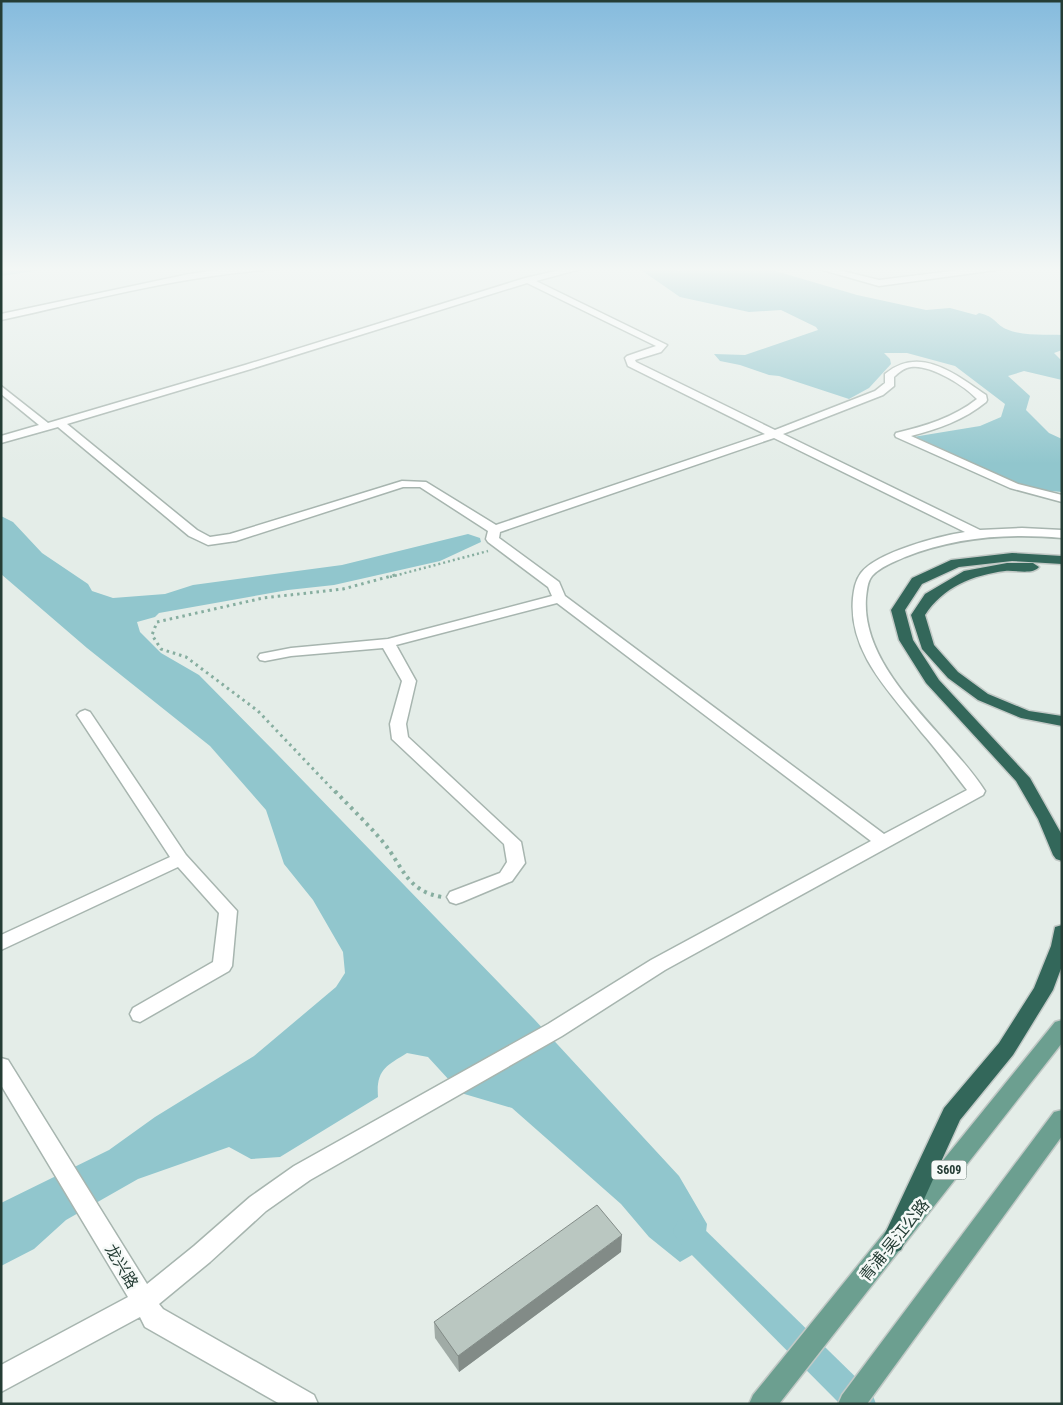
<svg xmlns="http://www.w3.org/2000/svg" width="1063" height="1405" font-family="'Roboto Condensed','Noto Sans SC',sans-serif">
<rect width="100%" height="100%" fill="#e4ede8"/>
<g fill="#91c6cd">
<path d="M630 267H661L679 271 699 267H762L857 295 926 310 950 308 976 315 979 313C996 317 994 323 1006 329 1024 337 1044 334 1062 335V350L1054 353 1062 361V380L1024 371 1008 376 1030 396 1026 410 1049 433 1062 439V492C1013 490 958 457 913 437L980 426 1001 417 1005 404 955 366 907 353H884L890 359 891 364 869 388 849 399 779 376 769 375 740 365 720 361 714 354 745 355 818 330 816 327 781 310 749 312 680 297 644 272Z"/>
<path d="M1 516 13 522 42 553 88 584 92 591 113 598 165 594 193 585 342 565 468 534 480 538 481 542 440 561 334 585 288 590 159 613 155 617 137 622 140 632 161 653 199 675 277 754 534 1019 679 1176 707 1224 704 1248 680 1262 649 1237 621 1204 512 1108 461 1093 428 1057 407 1053C386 1066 376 1070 378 1097L280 1157 251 1159 229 1147 138 1179 66 1220 34 1249 1 1266V1203L109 1150 155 1117 254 1056 336 987 345 973 343 952 313 900 284 864 266 810 210 746 87 648 1 574Z"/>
</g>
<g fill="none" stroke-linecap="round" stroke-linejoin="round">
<g fill="#91c6cd" fill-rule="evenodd">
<polygon points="22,267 46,267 41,270 1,276 1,270"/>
<polygon points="687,1218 697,1222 872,1393 876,1404 840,1404 677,1240 673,1231 677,1222"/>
</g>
<defs>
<g id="minor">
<path d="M240 267H281L277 269C184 275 92 300 1 320V314L189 274Z"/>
<path d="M573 267H588L536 281 667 345 661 352 635 360 636 362 775 430 875 391 885 383V374C920 345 955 374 986 395L987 400 986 402C964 420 938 429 911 436L1018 484 1062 495V502L1010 488 896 437 895 435 896 433C925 426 953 418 977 399 965 386 930 364 911 367 904 368 899 372 894 377V386L883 395 783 434 980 530 1022 528 1062 530V538C1007 533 956 537 905 557 894 562 880 567 872 576 867 582 867 591 866 598 861 672 948 733 985 791L983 795 665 970 562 1036 310 1180 266 1211 210 1262 159 1304 163 1309 314 1395 318 1404H280L145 1327 140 1317 1 1392V1365L128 1297 1 1085V1058L8 1060 147 1284 194 1246 250 1197 294 1166 548 1024 651 960 871 841 557 603 396 645 416 681 406 724 408 737 521 842 525 863 512 881 462 902 456 904 450 902 447 897 450 892 500 873 507 862 504 844 392 739 390 724 402 681 383 648 291 656 265 661 260 660 258 657 260 654 291 648 388 639 552 596 548 587 488 542 486 539 488 531 420 487H403L236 541 208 545 189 536 58 427 1 443V436L39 425 1 394V386L48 423 245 365 525 278ZM527 283 656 346 627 356 625 358 628 366 765 434 496 525 426 482 402 481 230 534 210 537 197 530 67 424 251 369ZM774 438 965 532C939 536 877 552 861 573 855 581 854 590 853 598 848 653 891 693 922 733 938 751 952 771 967 790L884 834 565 596 559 582 499 538 500 532Z"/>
<polygon points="812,267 826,267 879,280 984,267 1007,267 1003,269 879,286"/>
<polygon points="85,710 90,712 186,855 237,911 232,966 229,971 140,1022 133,1020 130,1014 133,1008 213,962 219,913 178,867 1,950 1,935 170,857 77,715 80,712"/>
</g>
<g id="major">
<polygon points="1062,1020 1062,1043 779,1404 749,1404 753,1395 1055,1022"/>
<polygon points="1062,1110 1062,1136 867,1404 838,1404 842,1395 1054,1112"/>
</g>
<g id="highway">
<polygon points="1012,553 1062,556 1062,564 1012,561 959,567 922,584 905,610 913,640 939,680 1030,778 1062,835 1062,861 1056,859 1053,855 1038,819 1016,781 926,683 899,640 891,610 912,578 951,560"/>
<path d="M1007 563H1033L1039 567C1033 575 1015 570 1005 571 973 575 943 587 925 615L934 645 958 672 988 694 1029 711 1062 716V726L1021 718 978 700 948 678 922 649 911 615 925 594 964 571Z"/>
<polygon points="1062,925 1062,966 1053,990 1013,1055 960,1120 901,1250 893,1253 885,1250 881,1242 944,1108 999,1043 1034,988 1051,946 1055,927"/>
</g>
</defs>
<use href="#minor" stroke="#a7b5af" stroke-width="3"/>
<use href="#major" stroke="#c2c9c6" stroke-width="3"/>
<use href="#highway" stroke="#c2c9c6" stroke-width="3"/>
<polyline stroke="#87aea0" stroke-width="2.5" stroke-dasharray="2 3" stroke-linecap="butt" points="390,577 488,551"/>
<polyline stroke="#87aea0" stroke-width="3" stroke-dasharray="2.5 4" stroke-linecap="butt" points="336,793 258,711 186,657 161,649 152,635 157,622 263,598 343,589 395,575"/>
<path stroke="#87aea0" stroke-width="4" stroke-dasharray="3 4.5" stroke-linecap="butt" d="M335 791C351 808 368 824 383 842 403 866 406 891 442 897"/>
<use href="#minor" fill="#fff" fill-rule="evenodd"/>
<use href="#major" fill="#6c9f90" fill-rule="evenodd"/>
<use href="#highway" fill="#33675a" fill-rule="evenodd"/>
</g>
<polygon fill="#a0aba6" points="621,1252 459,1372 435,1338 434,1322"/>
<polygon fill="#828b87" points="622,1235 621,1252 459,1372 458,1356"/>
<polygon fill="#bac7c1" stroke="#828b87" points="597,1205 622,1235 458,1356 434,1322"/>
<linearGradient id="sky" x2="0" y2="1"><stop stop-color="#85bbdd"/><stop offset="0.58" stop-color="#f3f7f5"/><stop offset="1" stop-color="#f3f7f5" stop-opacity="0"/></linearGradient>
<rect width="1063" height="464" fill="url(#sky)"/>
<g text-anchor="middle" stroke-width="5" stroke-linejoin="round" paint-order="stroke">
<rect fill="#f5f9f7" stroke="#63756f" stroke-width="1" x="931.5" y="1160.5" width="35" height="19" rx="4"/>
<g font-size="12" font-weight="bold" fill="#253d35">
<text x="949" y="1174">S609</text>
</g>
<g font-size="16" fill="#253d35" stroke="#f5f9f7">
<text transform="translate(894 1240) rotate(-51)" y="6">青浦-吴江公路</text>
<text transform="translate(122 1266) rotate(59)" y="6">龙兴路</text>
</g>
</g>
<rect width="1063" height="1405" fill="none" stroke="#253d35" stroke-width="5"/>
</svg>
